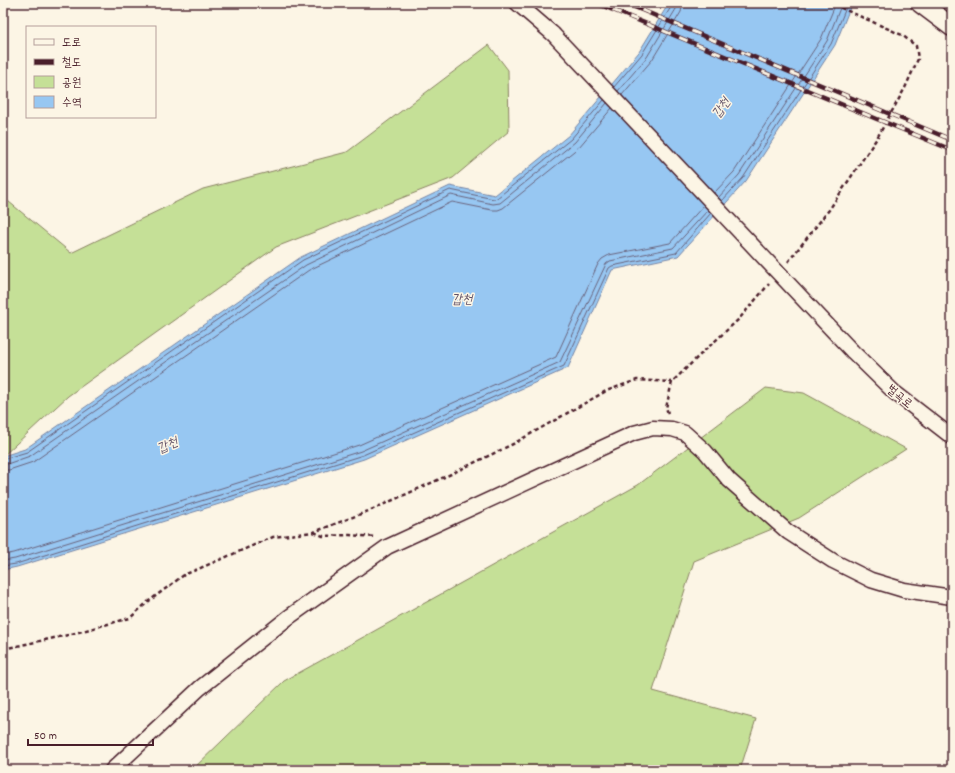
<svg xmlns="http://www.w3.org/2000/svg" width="955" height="773" font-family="Dekko,'Poor Story',sans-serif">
<rect width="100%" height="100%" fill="#fcf5e5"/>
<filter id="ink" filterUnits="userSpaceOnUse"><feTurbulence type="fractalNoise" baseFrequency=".025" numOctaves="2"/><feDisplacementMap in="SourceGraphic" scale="8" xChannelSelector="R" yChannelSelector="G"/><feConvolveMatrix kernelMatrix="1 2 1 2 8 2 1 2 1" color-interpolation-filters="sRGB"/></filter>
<g filter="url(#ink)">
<g fill="#c5e097" stroke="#888061">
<polygon points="489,45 508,70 509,131 453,178 276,247 68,396 3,456 3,197 71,253 203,189 347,152"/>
<polygon points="766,388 804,393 906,449 799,518 694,561 653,691 756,719 740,770 192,770 284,681 638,485"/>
</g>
<polygon fill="#97c7f2" stroke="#7884a2" points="669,3 852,3 835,45 746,181 678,256 612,270 568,368 364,459 17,567 3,570 3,456 25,449 301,257 450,186 495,195 569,135 639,52"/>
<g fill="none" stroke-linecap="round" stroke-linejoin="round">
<g stroke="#69627b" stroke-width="1">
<polyline points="614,87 642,54 671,7 672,3"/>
<polyline points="618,91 647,57 676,9 677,3"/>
<polyline points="622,95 652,60 681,12 683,3"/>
<polyline points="714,193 734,172 821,39 836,3"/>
<polyline points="718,198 739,175 827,41 842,3"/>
<polyline points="722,201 743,178 831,44 848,3"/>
<polyline points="3,459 27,452 303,260 450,190 494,199 497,198 571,139 604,100"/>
<polyline points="3,464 7,464 30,456 306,265 451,195 493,204 500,203 575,142 607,103"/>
<polyline points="3,470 9,470 33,462 309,270 452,202 492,210 498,210 503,208 579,147 612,108"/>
<polyline points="3,555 14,553 359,445 556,357 598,264 602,259 609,255 670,243 704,205"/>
<polyline points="3,561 15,559 361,451 560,362 606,264 610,261 673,248 708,210"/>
<polyline points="3,566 16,564 363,455 564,366 609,268 612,266 676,253 711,213"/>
</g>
<defs>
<g id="minor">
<polyline points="517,3 553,34"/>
<polyline points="852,351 894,392 952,437"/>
<polyline points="112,770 200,688 289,617 387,547 634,433 653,428 672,429 685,433 705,451 729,480 788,532 833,561 871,580 904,590 952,597"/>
</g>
<polyline id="tertiary" points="920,3 952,27"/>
</defs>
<use href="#minor" stroke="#4a1f2b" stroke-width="17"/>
<use href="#tertiary" stroke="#4a1f2b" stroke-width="21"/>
<g stroke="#4a1f2b" stroke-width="2.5" stroke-dasharray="4 3" stroke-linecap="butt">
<polyline points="788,262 829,210 877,138 905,88 918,59 916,46 902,35 830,3"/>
<polyline points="668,413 666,408 672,382 701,354 739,319 769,284"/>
<polyline points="314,532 323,536 350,535 375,537"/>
<polyline points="3,649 68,635 130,618 149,601 184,575 273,537 314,532 371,510 451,474 513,444 606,391 637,380 672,382"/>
</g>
<use href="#minor" stroke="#fcf5e5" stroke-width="14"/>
<use href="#tertiary" stroke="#fcf5e5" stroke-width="18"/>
<defs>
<g id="rail">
<polyline points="596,3 952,150"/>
<polyline points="625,3 952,140"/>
</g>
</defs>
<use href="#rail" stroke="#4a1f2b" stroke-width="4.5"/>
<use href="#rail" stroke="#fcf5e5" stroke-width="3" stroke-dasharray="9" stroke-linecap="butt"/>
<defs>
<polyline id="minor-bridge" points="553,34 852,351"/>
</defs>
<use href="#minor-bridge" stroke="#4a1f2b" stroke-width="17" stroke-linecap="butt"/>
<use href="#minor-bridge" stroke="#fcf5e5" stroke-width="14"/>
</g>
</g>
<g text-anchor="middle" stroke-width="3" stroke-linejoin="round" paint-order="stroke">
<g font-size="12" fill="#4a1f2b" stroke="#fcf5e5">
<text transform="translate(900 396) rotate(40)" y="4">벌곡로</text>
</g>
<g font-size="13" font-style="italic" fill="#615167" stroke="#fcf5e5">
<text transform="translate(720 107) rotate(-54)" y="5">갑천</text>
<text x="462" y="303">갑천</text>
<text transform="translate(167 444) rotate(-23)" y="5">갑천</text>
</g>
</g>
<rect width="955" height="773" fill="none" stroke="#fcf5e5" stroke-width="16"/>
<rect x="8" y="8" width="939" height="757" fill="none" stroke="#4a1f2b" stroke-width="1.5" filter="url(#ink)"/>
<rect x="26" y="26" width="130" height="92" fill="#fcf5e5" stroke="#b59f9b"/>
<rect x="34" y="39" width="20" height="6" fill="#fcf5e5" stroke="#b59f9b"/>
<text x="62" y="46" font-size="12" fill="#4a1f2b">도로</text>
<rect x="34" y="59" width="20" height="6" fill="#4a1f2b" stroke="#b59f9b"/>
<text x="62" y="66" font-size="12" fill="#4a1f2b">철도</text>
<rect x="34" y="76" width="20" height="12" fill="#c5e097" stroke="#b59f9b"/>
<text x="62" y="86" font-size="12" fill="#4a1f2b">공원</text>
<rect x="34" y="96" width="20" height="12" fill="#97c7f2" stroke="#b59f9b"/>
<text x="62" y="106" font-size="12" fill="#4a1f2b">수역</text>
<path d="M28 739v6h125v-6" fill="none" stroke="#4a1f2b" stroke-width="2"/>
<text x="34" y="739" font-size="12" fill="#4a1f2b" stroke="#fcf5e5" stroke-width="3" paint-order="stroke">50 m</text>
</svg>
